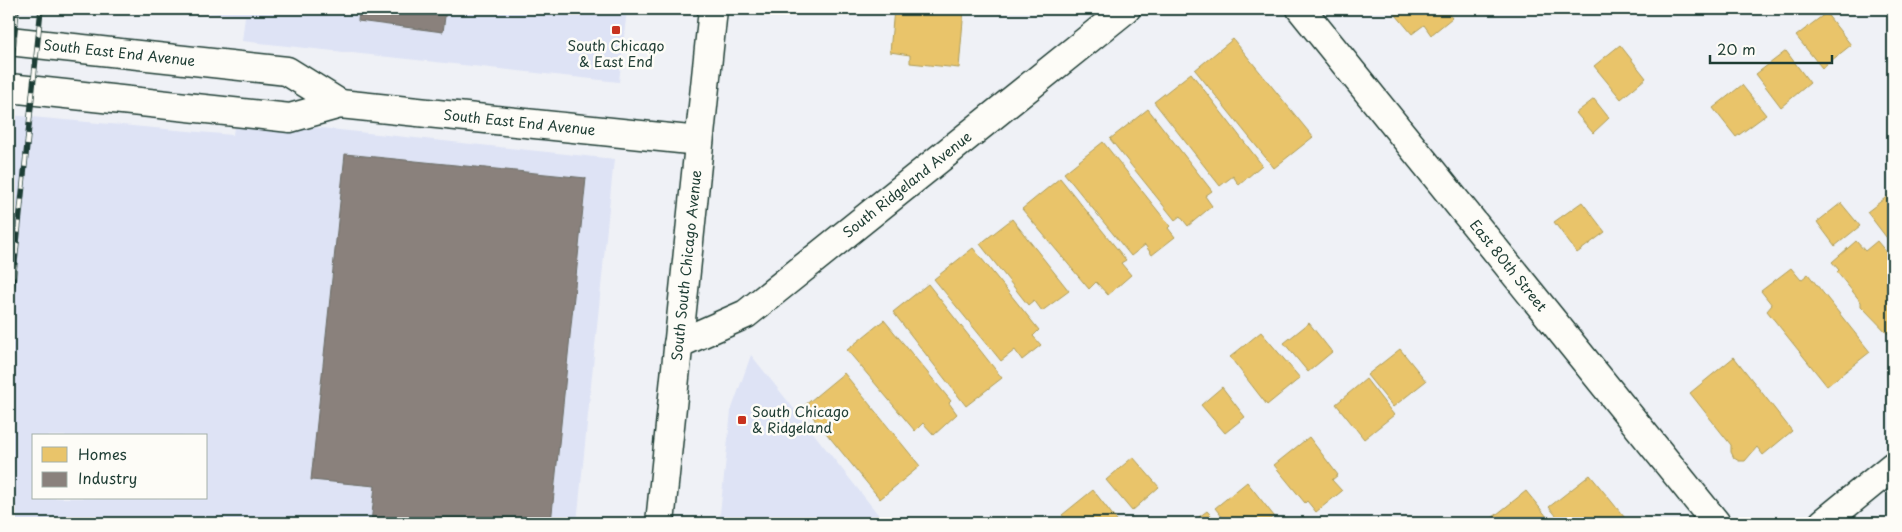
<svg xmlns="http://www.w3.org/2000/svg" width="1902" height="532" font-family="'Playpen Sans',sans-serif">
<rect width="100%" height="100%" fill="#eff1f6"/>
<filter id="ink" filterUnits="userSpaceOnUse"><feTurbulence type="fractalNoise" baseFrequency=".02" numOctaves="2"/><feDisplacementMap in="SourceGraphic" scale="10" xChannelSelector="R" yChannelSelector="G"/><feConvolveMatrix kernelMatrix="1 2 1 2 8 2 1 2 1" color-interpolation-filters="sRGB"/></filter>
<g filter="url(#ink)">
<g fill="#dee3f5" fill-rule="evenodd">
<polygon points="160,9 627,9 619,82 242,41 245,16"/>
<path d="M9 115 233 135 235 119 614 159 577 523H9ZM34 436H206V498H34Z"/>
<polygon points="751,355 885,523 719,523 731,411"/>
</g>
<g fill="#e9c46a" stroke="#ac9c5a">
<polygon points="894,9 964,9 959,68 910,63 910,55 890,52"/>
<polygon points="1391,9 1445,9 1452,18 1431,35 1424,25 1412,34"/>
<polygon points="1826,13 1851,45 1822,68 1796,36"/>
<polygon points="1233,39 1313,137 1274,168 1195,70"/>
<polygon points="1620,45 1646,78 1621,99 1594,66"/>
<polygon points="1786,51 1810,83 1781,107 1756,74"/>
<polygon points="1191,73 1262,165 1239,185 1233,176 1220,186 1154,102"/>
<polygon points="1742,85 1766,115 1736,137 1713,108"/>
<polygon points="1594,99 1609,118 1593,133 1576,113"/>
<polygon points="1148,109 1212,191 1205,196 1212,206 1188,226 1180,216 1175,220 1110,139"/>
<polygon points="1103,142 1170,226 1168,228 1175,237 1152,255 1145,245 1131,256 1064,173"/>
<polygon points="1060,178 1126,260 1121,263 1131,275 1108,295 1096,282 1089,289 1022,209"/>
<polygon points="1893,192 1893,246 1867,212"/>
<polygon points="1582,202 1605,232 1577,253 1554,222"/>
<polygon points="1841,203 1860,226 1835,246 1817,222"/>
<polygon points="1012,219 1069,291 1042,311 1034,300 1028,305 980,244"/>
<polygon points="1856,241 1865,251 1877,241 1893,260 1893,339 1861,306 1861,302 1837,272 1839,270 1832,262"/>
<polygon points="973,248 1039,330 1033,336 1041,345 1022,360 1015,350 1001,361 934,279"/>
<polygon points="1791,268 1801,280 1808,274 1870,352 1827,386 1767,311 1772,305 1761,291"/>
<polygon points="928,284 1002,378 966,406 893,312"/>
<polygon points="884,320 951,401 949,403 957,414 934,435 923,423 915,431 847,350"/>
<polygon points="1309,323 1332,352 1308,372 1284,343"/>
<polygon points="1261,332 1300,378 1267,405 1230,357"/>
<polygon points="1400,349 1426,381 1393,407 1367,375"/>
<polygon points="1734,357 1792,431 1763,455 1757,447 1745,461 1739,461 1734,458 1731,452 1731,445 1690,393"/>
<polygon points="844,373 920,466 880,499 804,406"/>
<polygon points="1366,379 1394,415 1364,439 1336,404"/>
<polygon points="1222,387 1245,417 1225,433 1201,405"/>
<polygon points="1309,437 1338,475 1332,480 1342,491 1316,512 1307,501 1305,503 1274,465"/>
<polygon points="1133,457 1159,487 1132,511 1106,480"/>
<polygon points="1590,475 1629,523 1562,523 1549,507"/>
<polygon points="1247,482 1274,516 1265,523 1227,523 1215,508"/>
<polygon points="1093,490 1118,522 1069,523 1062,515"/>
<polygon points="1526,491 1552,523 1488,523 1487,522"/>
<polygon points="1207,511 1218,523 1191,523"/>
</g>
<g fill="#8a817c" stroke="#6a6d66">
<polygon points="359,9 446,9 443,32 358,21"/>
<polygon points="345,154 586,178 551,523 371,523 375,486 311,480"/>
</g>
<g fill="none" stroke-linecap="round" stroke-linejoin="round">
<defs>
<g id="minor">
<path id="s1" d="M1301 9 1716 523"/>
<path id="s2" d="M9 41 287 71 340 104"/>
<path id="s3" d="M9 88 290 118 340 104 699 141"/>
<path id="s4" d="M678 344 746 314 1126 9"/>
<polyline points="1823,523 1893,466"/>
</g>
<g id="major">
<path id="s5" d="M660 523 713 9"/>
</g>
</defs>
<use href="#minor" stroke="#1f3d34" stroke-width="31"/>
<use href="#major" stroke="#1f3d34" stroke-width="31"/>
<use href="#minor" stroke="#fdfcf7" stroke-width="28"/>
<use href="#major" stroke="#fdfcf7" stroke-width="28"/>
<defs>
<g id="rail">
<polyline points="9,90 17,9"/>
<polyline points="9,320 41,9"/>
</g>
</defs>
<use href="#rail" stroke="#1f3d34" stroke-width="5.5"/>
<use href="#rail" stroke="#fdfcf7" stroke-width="4" stroke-dasharray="11" stroke-linecap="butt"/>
</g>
</g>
<g fill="#c8321e" stroke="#fdfcf7" stroke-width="2">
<rect x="611" y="25" width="10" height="10" rx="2.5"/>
<rect x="737" y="415" width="10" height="10" rx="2.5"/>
</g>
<g text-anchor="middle" stroke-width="5" stroke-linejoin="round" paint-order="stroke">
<g font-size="14" fill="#1f3d34" stroke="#fdfcf7">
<text x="616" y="51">South Chicago<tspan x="616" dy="16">&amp; East End</tspan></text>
<text x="752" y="417" text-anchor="start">South Chicago<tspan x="752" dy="16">&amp; Ridgeland</tspan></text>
</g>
<g font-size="14" fill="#1f3d34" stroke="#fdfcf7">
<text dy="5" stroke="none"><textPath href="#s2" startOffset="111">South East End Avenue</textPath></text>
<text dy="5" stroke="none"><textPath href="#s3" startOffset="515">South East End Avenue</textPath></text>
<text dy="5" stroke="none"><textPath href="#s4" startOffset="281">South Ridgeland Avenue</textPath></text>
<text dy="5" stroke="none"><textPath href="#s5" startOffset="259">South South Chicago Avenue</textPath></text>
<text dy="5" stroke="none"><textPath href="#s1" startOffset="330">East 80th Street</textPath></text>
</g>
</g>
<rect width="1902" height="532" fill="none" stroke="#fdfcf7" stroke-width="30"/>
<rect x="15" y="15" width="1872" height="502" fill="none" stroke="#1f3d34" stroke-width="2" filter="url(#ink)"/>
<rect x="32" y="434" width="175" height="65" fill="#fdfcf7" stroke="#a4b0a9"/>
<rect x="42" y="447" width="25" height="15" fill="#e9c46a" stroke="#a4b0a9"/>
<text x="78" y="460" font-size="15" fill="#1f3d34">Homes</text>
<rect x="42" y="472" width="25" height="15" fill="#8a817c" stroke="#a4b0a9"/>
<text x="78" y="484" font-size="15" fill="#1f3d34">Industry</text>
<path d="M1710 55v8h122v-8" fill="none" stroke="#1f3d34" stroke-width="2.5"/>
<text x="1717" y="55" font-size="15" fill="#1f3d34" stroke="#fdfcf7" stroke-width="4" paint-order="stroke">20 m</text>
</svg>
